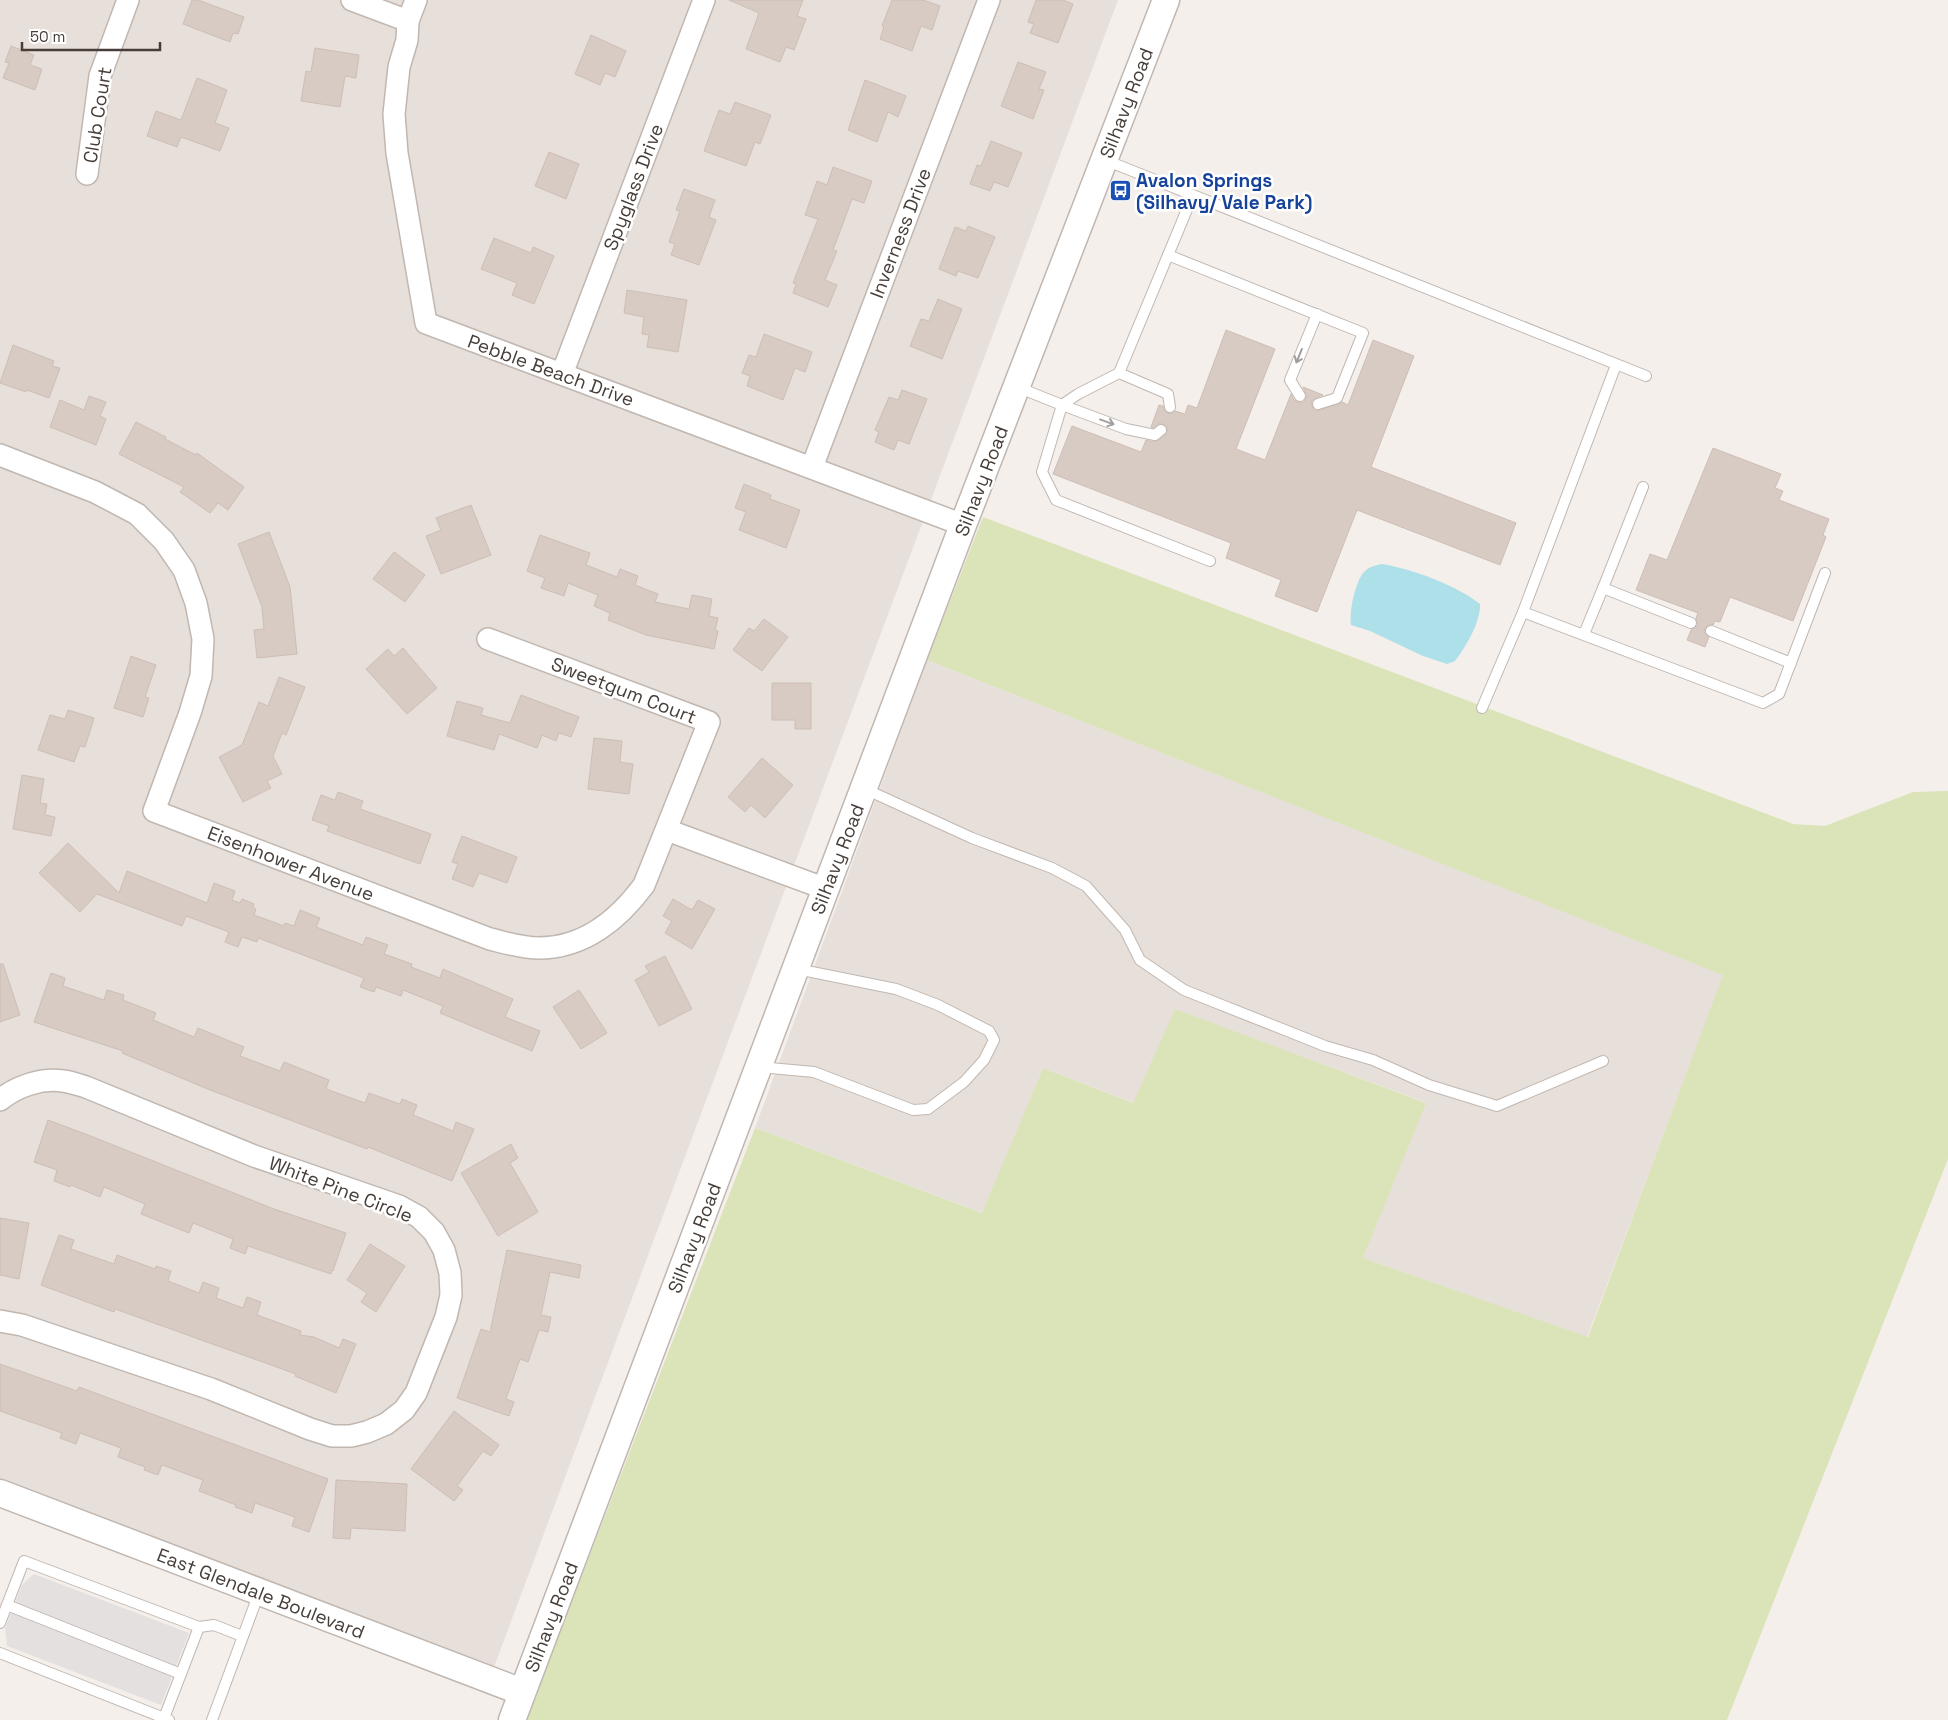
<svg xmlns="http://www.w3.org/2000/svg" width="1948" height="1720" font-family="'Space Grotesk',sans-serif">
<rect width="100%" height="100%" fill="#f4efeb"/>
<g fill="#e7dfd9">
<polygon points="0,0 1118,0 494,1667 0,1479"/>
<polygon points="927,660 1724,975 1587,1337 1363,1258 1425,1102 1176,1010 1134,1103 1043,1068 983,1213 755,1128"/>
</g>
<polygon fill="#dbe4b8" points="983,517 1793,824 1825,826 1913,792 1948,791 1948,1159 1727,1720 526,1720 755,1128 982,1213 1043,1068 1133,1103 1175,1009 1426,1103 1363,1258 1588,1337 1723,975 927,660"/>
<polygon fill="#e3e0df" points="34,1574 189,1633 161,1705 7,1646 5,1629 22,1585"/>
<path fill="#aee0ea" d="M1382 564C1410 568 1458 586 1480 604 1481 621 1466 647 1455 661L1447 664 1423 656 1370 631 1351 625C1349 612 1355 582 1364 572 1369 567 1375 565 1382 564Z"/>
<g fill="#d7cbc4" stroke="#cebeb5">
<polygon points="192,0 198,0 244,17 238,34 233,33 230,42 183,24"/>
<polygon points="729,0 803,0 797,16 806,19 794,50 786,47 780,62 746,49 759,13"/>
<polygon points="892,0 923,0 940,6 932,30 921,26 912,51 880,39 884,27 882,26"/>
<polygon points="1036,0 1063,0 1073,4 1058,43 1030,33 1034,24 1028,22"/>
<polygon points="591,35 626,51 615,77 605,73 600,85 575,74"/>
<polygon points="11,46 34,55 30,65 42,69 35,90 3,78 9,63 5,62"/>
<polygon points="315,48 359,55 356,78 345,76 340,107 301,101 306,71 311,72"/>
<polygon points="1018,62 1046,72 1039,89 1044,90 1033,119 1001,106"/>
<polygon points="197,78 227,90 215,123 229,128 220,151 181,137 177,147 147,136 156,111 181,120"/>
<polygon points="865,80 906,96 898,117 888,112 877,142 848,130"/>
<polygon points="735,102 771,115 760,144 755,142 746,166 704,151 719,110 730,114"/>
<polygon points="991,141 1022,153 1008,187 994,182 990,191 970,184 977,165 981,166"/>
<polygon points="549,152 579,164 566,199 535,186"/>
<polygon points="833,167 872,181 864,203 852,199 833,250 837,251 825,280 837,285 828,307 793,293 796,284 793,283 818,219 805,215 817,181 827,185"/>
<polygon points="684,189 715,200 709,217 716,220 699,265 671,255 675,244 669,242 680,211 676,210"/>
<polygon points="968,226 995,237 978,278 958,271 956,276 939,269 955,227 966,231"/>
<polygon points="494,238 531,253 533,247 554,256 534,304 512,295 517,283 481,269"/>
<polygon points="627,290 687,300 678,352 647,347 649,335 642,334 644,317 624,313"/>
<polygon points="938,299 962,309 942,359 910,346 921,319 929,321"/>
<polygon points="1226,330 1275,349 1236,449 1265,460 1291,394 1294,400 1300,403 1304,402 1307,396 1303,387 1323,395 1315,398 1311,402 1313,409 1317,411 1342,402 1348,405 1373,340 1414,356 1371,467 1516,523 1500,565 1357,510 1317,612 1275,596 1281,580 1226,558 1231,543 1053,474 1072,426 1141,452 1146,440 1154,442 1159,440 1167,433 1167,426 1160,423 1153,428 1151,427 1159,405 1163,406 1165,412 1171,414 1175,411 1185,414 1188,405 1197,408"/>
<polygon points="764,334 812,352 805,372 795,368 783,400 747,386 750,376 742,373 749,355 756,357"/>
<polygon points="13,345 54,361 52,366 60,368 49,398 27,390 26,392 0,383"/>
<polygon points="902,390 927,399 909,444 898,440 894,450 875,442 879,432 875,430 889,397 898,400"/>
<polygon points="89,396 106,402 100,416 106,419 96,445 50,427 60,400 84,410"/>
<polygon points="136,422 166,437 165,439 196,455 197,453 244,487 228,510 218,503 210,513 180,492 184,487 119,454"/>
<polygon points="1713,448 1781,474 1775,488 1783,491 1779,500 1829,519 1823,535 1826,537 1793,621 1730,597 1720,622 1715,621 1713,625 1710,624 1705,628 1704,632 1709,637 1705,647 1687,640 1691,630 1698,625 1696,618 1698,613 1636,590 1650,554 1667,560"/>
<polygon points="744,484 771,495 770,499 800,510 786,548 739,530 746,512 735,508"/>
<polygon points="471,505 491,555 441,574 426,536 441,530 436,518"/>
<polygon points="269,532 290,587 297,654 257,658 254,630 264,629 262,607 238,544"/>
<polygon points="540,535 590,553 586,565 617,577 620,569 638,576 635,585 658,594 655,602 689,609 692,595 712,599 709,616 718,618 715,630 718,631 714,649 646,635 608,620 610,613 594,606 598,595 568,583 564,596 541,588 545,578 527,571"/>
<polygon points="394,552 425,575 405,602 373,579"/>
<polygon points="764,619 788,637 762,671 733,650 749,628 754,631"/>
<polygon points="403,648 437,688 407,714 366,669 388,649 394,656"/>
<polygon points="131,656 156,665 145,697 149,698 143,717 114,708"/>
<polygon points="279,677 305,687 286,735 282,733 273,756 282,774 267,781 271,788 243,802 219,757 242,745 259,702 268,706"/>
<polygon points="772,683 811,683 811,729 795,729 795,720 772,720"/>
<polygon points="521,695 579,717 571,737 559,733 556,741 542,735 537,748 499,734 494,750 447,736 457,701 483,708 481,715 510,723"/>
<polygon points="68,710 94,718 85,747 80,746 74,762 38,750 50,715 65,719"/>
<polygon points="594,738 622,741 620,762 633,764 629,794 588,789"/>
<polygon points="762,758 793,785 765,818 751,805 745,812 728,797"/>
<polygon points="22,775 44,779 40,803 47,804 45,815 55,817 51,836 13,829"/>
<polygon points="338,792 363,801 360,809 431,834 420,864 327,831 329,826 312,820 321,795 335,800"/>
<polygon points="462,836 517,857 507,883 479,873 473,887 452,879 458,864 452,862"/>
<polygon points="68,843 119,893 127,871 207,903 214,883 235,891 232,900 240,903 242,899 254,904 253,907 256,909 254,915 284,926 285,923 294,926 300,910 320,918 316,927 363,945 366,937 388,945 384,954 412,964 411,967 440,978 443,969 513,999 505,1017 540,1031 532,1051 440,1013 443,1006 403,990 401,996 376,987 374,992 360,987 364,978 258,938 257,942 242,937 238,947 225,942 229,932 186,916 182,926 97,894 80,912 39,873"/>
<polygon points="673,899 692,910 698,900 715,909 692,949 665,933 672,921 663,916"/>
<polygon points="665,956 692,1009 659,1026 635,980 649,972 645,966"/>
<polygon points="0,964 3,964 20,1015 0,1022"/>
<polygon points="51,973 65,978 63,986 104,1000 107,990 124,995 123,1000 156,1013 153,1020 194,1037 198,1028 215,1035 244,1047 240,1056 280,1071 284,1062 329,1080 326,1089 365,1103 369,1093 400,1104 402,1099 417,1105 413,1115 453,1131 456,1122 474,1129 452,1181 368,1147 367,1149 210,1090 122,1053 123,1051 34,1022"/>
<polygon points="579,990 607,1033 581,1049 553,1007"/>
<polygon points="48,1120 88,1135 274,1209 346,1233 333,1271 332,1270 331,1274 248,1246 245,1254 230,1248 233,1239 193,1223 189,1233 141,1214 145,1204 104,1187 100,1197 71,1185 70,1187 54,1181 57,1170 34,1162"/>
<polygon points="511,1144 518,1158 510,1163 538,1212 498,1236 461,1173"/>
<polygon points="0,1218 29,1223 19,1279 0,1275"/>
<polygon points="59,1235 74,1240 71,1249 114,1264 117,1255 155,1269 156,1266 171,1271 168,1281 199,1293 203,1282 219,1288 216,1298 243,1308 247,1297 261,1302 257,1315 301,1331 300,1335 314,1337 339,1348 343,1339 356,1344 336,1393 295,1376 296,1374 115,1309 114,1312 41,1285"/>
<polygon points="370,1244 405,1266 376,1312 361,1302 367,1293 347,1280"/>
<polygon points="507,1250 581,1265 579,1278 550,1272 541,1315 551,1317 548,1332 539,1330 528,1362 520,1359 506,1399 514,1402 509,1416 457,1398 481,1329 490,1332"/>
<polygon points="0,1364 77,1391 79,1387 328,1479 309,1532 292,1526 295,1517 255,1503 252,1513 235,1507 236,1505 199,1491 203,1480 162,1465 158,1475 144,1470 145,1467 118,1457 121,1448 80,1433 76,1444 60,1438 62,1433 0,1411"/>
<polygon points="454,1411 499,1445 491,1456 483,1451 457,1486 463,1490 454,1501 411,1469"/>
<polygon points="336,1480 407,1484 405,1531 351,1528 350,1539 333,1538"/>
</g>
<g fill="none" stroke-linecap="round" stroke-linejoin="round">
<defs>
<g id="service">
<polyline points="1105,160 1646,376"/>
<polyline points="1168,255 1363,333 1337,398 1318,404"/>
<polyline points="1119,373 1168,394 1170,407"/>
<polyline points="1017,387 1062,405 1078,394 1119,373 1193,195"/>
<polyline points="1300,396 1290,380 1317,314"/>
<polyline points="1161,430 1155,435 1126,429 1062,405 1042,472 1056,500 1210,561"/>
<polyline points="1603,588 1643,487"/>
<polyline points="1523,612 1763,703 1779,694 1825,573"/>
<polyline points="1711,631 1791,663"/>
<polyline points="1584,634 1603,588 1691,623"/>
<polyline points="1482,708 1523,612 1616,365"/>
<polyline points="865,789 972,838 1052,868 1086,886 1125,930 1140,960 1184,990 1325,1046 1373,1060 1429,1085 1497,1106 1603,1061"/>
<polyline points="760,1067 814,1072 913,1110 928,1109 964,1082 984,1060 994,1040 989,1031 938,1005 896,989 797,969"/>
<polyline points="7,1605 181,1674"/>
<polyline points="0,1623 24,1561 199,1627 214,1625 242,1636"/>
<polyline points="0,1653 169,1720"/>
<polyline points="164,1718 199,1627"/>
<polyline points="212,1720 259,1593"/>
</g>
<g id="minor">
<polyline points="352,0 408,21"/>
<polyline points="416,0 408,21 407,40 399,67 394,114 397,153 426,323 963,525"/>
<polyline points="87,174 100,76 128,0"/>
<polyline points="562,374 704,0"/>
<path d="M0 455 95 492 137 514 164 541 184 570 196 603 203 639 201 676 190 713 154 811 490 939C506 943 522 948 539 948 584 948 619 919 644 885L709 722 488 639"/>
<polyline points="812,467 989,0"/>
<polyline points="667,830 826,889"/>
<path d="M0 1100C17 1086 41 1078 63 1081 71 1082 79 1085 86 1087L254 1156 399 1206 419 1217 434 1232 444 1250 450 1273 451 1295 446 1317 416 1393 404 1410 386 1424 367 1432 351 1436H332L310 1429 211 1389 22 1325 0 1321"/>
</g>
<g id="tertiary">
<polyline points="0,1493 522,1692"/>
<polyline points="512,1720 963,525 1166,0"/>
</g>
</defs>
<use href="#service" stroke="#c1b7b1" stroke-width="12"/>
<use href="#minor" stroke="#c1b7b1" stroke-width="24"/>
<use href="#tertiary" stroke="#c1b7b1" stroke-width="29"/>
<use href="#service" stroke="#fff" stroke-width="10"/>
<use href="#minor" stroke="#fff" stroke-width="21"/>
<use href="#tertiary" stroke="#fff" stroke-width="26"/>
</g>
<defs><path id="oneway-shaft" d="M-6 0H5M1.5-3L5.5 0L1.5 3" fill="none" stroke-width="1.6" stroke-linecap="round" stroke-linejoin="round" transform="scale(1.25)"/></defs>
<g stroke="#a39e9c">
<use href="#oneway-shaft" transform="translate(1299 356) rotate(112)"/>
<use href="#oneway-shaft" transform="translate(1107 422) rotate(20)"/>
</g>
<defs>
<symbol id="bus-square" viewBox="-11 -11 22 22"><rect x="-9" y="-9" width="18" height="18" rx="4" fill="#1a4fb4" stroke="#fff"/><path d="M-5-6H5V4H4V6H2V4H-2V6H-4V4H-5ZM-3.5-4V0h7V-4ZM-3.5 1.2v1.5H-2V1.2ZM2 1.2v1.5H3.5V1.2Z" fill="#fff"/></symbol>
</defs>
<g fill-rule="evenodd">
<use href="#bus-square" x="1108" y="178" width="25" height="25"/>
</g>
<g text-anchor="middle" stroke-width="5" stroke-linejoin="round" paint-order="stroke">
<g font-size="19" fill="#473e39" stroke="#fff">
<text transform="translate(1126 103) rotate(-69)" y="7">Silhavy Road</text>
<text transform="translate(97 115) rotate(-81)" y="7">Club Court</text>
<text transform="translate(633 187) rotate(-69)" y="7">Spyglass Drive</text>
<text transform="translate(900 233) rotate(-69)" y="7">Inverness Drive</text>
<text transform="translate(551 370) rotate(20)" y="7">Pebble Beach Drive</text>
<text transform="translate(981 481) rotate(-69)" y="7">Silhavy Road</text>
<text transform="translate(624 690) rotate(21)" y="7">Sweetgum Court</text>
<text transform="translate(837 859) rotate(-69)" y="7">Silhavy Road</text>
<text transform="translate(291 863) rotate(21)" y="7">Eisenhower Avenue</text>
<text transform="translate(341 1189) rotate(21)" y="7">White Pine Circle</text>
<text transform="translate(694 1238) rotate(-69)" y="7">Silhavy Road</text>
<text transform="translate(261 1593) rotate(21)" y="7">East Glendale Boulevard</text>
<text transform="translate(551 1617) rotate(-69)" y="7">Silhavy Road</text>
</g>
<g font-size="19" font-weight="bold" fill="#164399" stroke="#fff" text-anchor="start">
<text x="1136" y="187">Avalon Springs<tspan x="1136" dy="22">(Silhavy/ Vale Park)</tspan></text>
</g>
</g>
<path d="M22 42v8h138v-8" fill="none" stroke="#473e39" stroke-width="2.5"/>
<text x="30" y="42" font-size="15" fill="#473e39" stroke="#ffffff" stroke-width="4" paint-order="stroke">50 m</text>
</svg>
